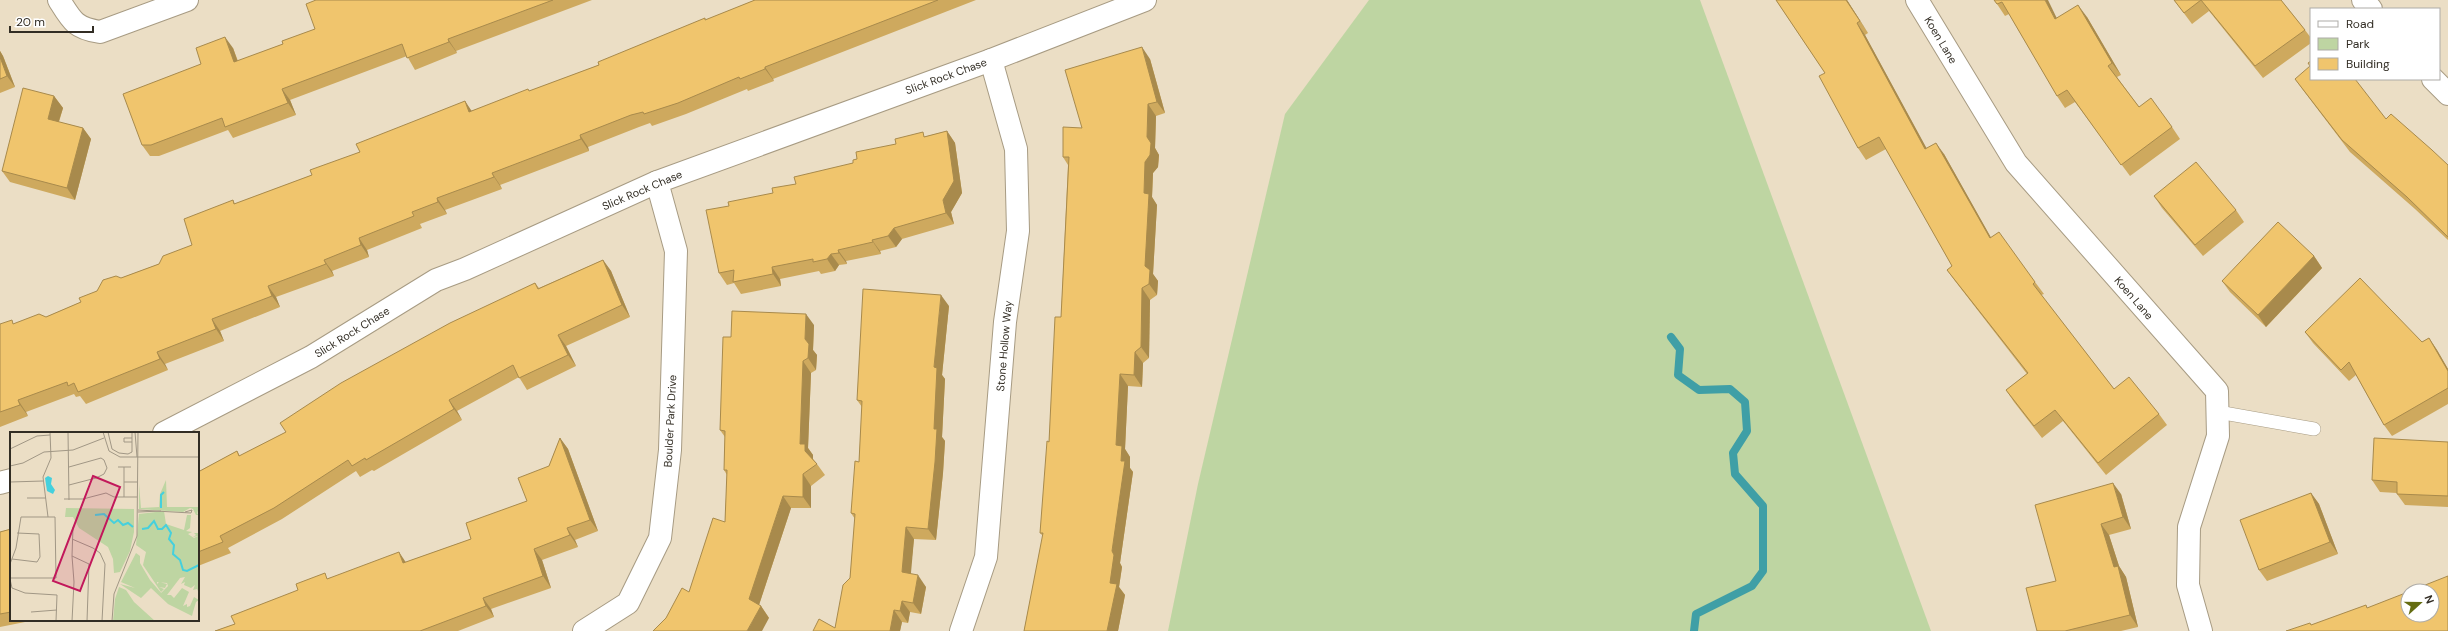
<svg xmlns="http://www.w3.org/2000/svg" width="2448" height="631" font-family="'DM Sans',sans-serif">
<rect width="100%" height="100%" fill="#ebdec5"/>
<polygon fill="#bed5a2" points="1369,0 1700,0 1931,631 1168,631 1198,484 1285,114"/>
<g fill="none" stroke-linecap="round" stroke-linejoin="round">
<polyline stroke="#3f9fa6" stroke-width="8" points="1671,337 1680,349 1678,375 1699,390 1730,389 1745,402 1747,431 1733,453 1735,474 1763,506 1763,571 1752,586 1696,614 1694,631"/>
<defs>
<polyline id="lane" points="2218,412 2314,429"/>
<g id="street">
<path d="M59 0C72 21 75 28 100 32L187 0"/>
<polyline points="1917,0 2016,163 2217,391 2218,436 2189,527 2188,585 2201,631"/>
<polyline points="2363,0 2371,9"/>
<polyline points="2433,79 2448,94"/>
<polyline points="164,433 311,357 436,280 465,269 657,182 991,60 1145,0"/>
<polyline points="0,483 11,480"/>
<polyline points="584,631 628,603 660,538 670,450 676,251 657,182"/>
<polyline points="961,631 986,557 1005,322 1018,231 1016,149 991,60"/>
</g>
</defs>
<use href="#lane" stroke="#a79b83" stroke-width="14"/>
<use href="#street" stroke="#a79b83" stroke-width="24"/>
<use href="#lane" stroke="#fff" stroke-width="13"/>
<use href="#street" stroke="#fff" stroke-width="22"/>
</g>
<g fill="#cea95e">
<polygon points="316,0 592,0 456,51 457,53 415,70 407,56 290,100 296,115 233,138 228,130 159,156 150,156 142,145 201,64 233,48 238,61 283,44 315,29"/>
<polygon points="755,0 976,0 773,79 774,81 748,91 747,89 686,114 652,126 650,123 639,127 588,147 589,151 500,185 502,189 445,210 447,214 420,224 422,228 367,250 369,257 332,271 334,276 276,297 280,307 220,331 224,341 165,364 168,370 86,404 80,396 76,397 74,394 26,412 28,416 0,427 0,324 14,324 46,317 81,302 97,291 121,278 159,264 192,245 233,200 235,204 312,175 465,101 471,111 530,91 599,65"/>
<polygon points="1776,0 1847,0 1868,33 1865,35 1926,148 1944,154 1991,238 2035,282 2044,294 2041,295 2114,389 2159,414 2167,425 2106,475 2063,421 2042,438 2014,402 2006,390 2027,374 1955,281 1947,270 1952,266 1886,149 1866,160 1858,148 1825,73"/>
<polygon points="1994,0 2057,18 2087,17 2121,75 2117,77 2139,107 2172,127 2180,139 2130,176 2075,102 2065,108 2057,96 2009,14 2005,16 1997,4"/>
<polygon points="2174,0 2281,0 2305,30 2311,38 2311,43 2263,78 2209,11 2192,24"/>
<polygon points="0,51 3,56 15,87 0,93"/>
<polygon points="1150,59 1165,113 1156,116 1155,148 1159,155 1158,167 1153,173 1152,197 1157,205 1153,274 1158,281 1157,295 1150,300 1149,358 1143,363 1142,387 1128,386 1125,449 1130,457 1130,468 1133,472 1120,563 1122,567 1119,587 1125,595 1118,631 1024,631 1043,536 1040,533 1061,317 1068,165 1063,157 1082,128"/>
<polygon points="2295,79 2386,119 2448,165 2448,240 2415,209 2350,152 2303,90"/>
<polygon points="54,96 63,108 59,122 83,128 91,139 75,200 10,182 2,171"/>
<polygon points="947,131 955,143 962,193 951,212 954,224 902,239 896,247 880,251 881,254 846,261 847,264 839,265 835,271 821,274 819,271 780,279 781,286 741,294 734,283 727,285 719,273 729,206 773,193 796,184 853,163 896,144"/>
<polygon points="2154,196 2236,210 2244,222 2203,256 2162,208"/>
<polygon points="2314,256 2322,268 2266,327 2230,292 2222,281"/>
<polygon points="603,260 611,271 630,317 566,346 576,366 527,390 519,377 457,411 462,420 374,471 372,470 360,477 356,471 282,519 228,548 231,553 198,566 198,472 237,451 240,456 286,432 535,283 539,288"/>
<polygon points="949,306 942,375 945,379 942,437 945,441 943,473 936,540 914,539 910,574 926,587 921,614 910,612 908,623 902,622 900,631 813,631 835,628 850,578 855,519 851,513 859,462 862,407 857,400"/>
<polygon points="814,325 813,350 817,355 816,370 811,373 808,448 813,455 813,459 817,464 825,475 811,486 811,508 791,508 759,605 761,606 769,618 666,618 689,592 725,522 727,475 724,470 725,437 720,430 731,337"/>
<polygon points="2305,332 2422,342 2429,338 2437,350 2448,369 2448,404 2392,436 2384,425 2356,375 2349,381 2313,343"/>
<polygon points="560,438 568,449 598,531 575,540 578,547 542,560 551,588 491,609 494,617 458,631 215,631 235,624 329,578 406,562 471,539 527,501 549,466"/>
<polygon points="2448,442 2448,507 2405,505 2397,494 2397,493 2380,492 2372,480"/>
<polygon points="2311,493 2319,504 2338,554 2267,581 2259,570"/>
<polygon points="2121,494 2131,529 2109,535 2119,566 2126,577 2138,627 2121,631 2037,631 2056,581"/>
<polygon points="11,529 11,620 35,620 0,627 0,532"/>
</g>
<g fill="#a88a4c">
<polygon points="1846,0 1847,0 1868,33"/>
<polygon points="2045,0 2048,0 2063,31 2055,19"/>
<polygon points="2078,5 2087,17 2121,75 2112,63"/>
<polygon points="1857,23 1865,35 1933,160 1925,149"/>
<polygon points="225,37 233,48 242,74 234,62"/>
<polygon points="448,39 456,51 457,53 449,42"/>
<polygon points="1142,47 1150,59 1165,113 1157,102"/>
<polygon points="0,51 3,56 15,87 7,76 0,57"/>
<polygon points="765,67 773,79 774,81 765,69"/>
<polygon points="282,89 290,100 296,115 288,103"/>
<polygon points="54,96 63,108 56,130 48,119"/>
<polygon points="465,101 473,113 469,112"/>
<polygon points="1148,104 1156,116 1155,148 1159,155 1158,167 1153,173 1152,197 1157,205 1153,274 1158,281 1157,295 1149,284 1145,266 1144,193 1145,162 1147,137"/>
<polygon points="83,128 91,139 75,200 67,188"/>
<polygon points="947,131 955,143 962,193 951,212 954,224 946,213 943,200"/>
<polygon points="580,135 588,147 589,151 581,139"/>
<polygon points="1936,143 1944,154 1998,250 1990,238"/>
<polygon points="492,173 500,185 502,189 494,177"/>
<polygon points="437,198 445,210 447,214 438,202"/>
<polygon points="894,228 902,239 896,247 888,236"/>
<polygon points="359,238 367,250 369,257 361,245"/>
<polygon points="872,240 880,251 881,254 873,242"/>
<polygon points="838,250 846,261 847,264 839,253"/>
<polygon points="831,254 839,265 835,271 827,259"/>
<polygon points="2314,256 2322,268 2266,327 2258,315"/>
<polygon points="324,260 332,271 334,276 326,264"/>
<polygon points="603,260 611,271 630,317 622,305"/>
<polygon points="772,267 780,279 781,286 773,274"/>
<polygon points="268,286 276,297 280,307 272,296"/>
<polygon points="1142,288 1150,300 1149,358 1141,347"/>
<polygon points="941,295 949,306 942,375 945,379 942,437 945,441 943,473 936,540 928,529 934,429 934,367"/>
<polygon points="806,314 814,325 813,350 817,355 816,370 808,358 805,339"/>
<polygon points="212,319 220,331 224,341 216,329"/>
<polygon points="558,335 566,346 576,366 568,355"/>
<polygon points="2429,338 2437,350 2448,369 2448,371"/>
<polygon points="157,352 165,364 168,370 160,359"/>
<polygon points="1135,352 1143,363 1142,387 1134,375"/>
<polygon points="803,361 811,373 808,448 813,455 813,462 800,444"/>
<polygon points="1120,374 1128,386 1125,449 1130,457 1130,468 1133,472 1120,563 1122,567 1119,587 1125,595 1118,631 1107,631 1112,551 1121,461 1116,445"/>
<polygon points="18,400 26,412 28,416 20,405"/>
<polygon points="449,400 457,411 462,420 454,409"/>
<polygon points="560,438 568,449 598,531 590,520"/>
<polygon points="803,474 811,486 811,508 803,497"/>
<polygon points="2113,483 2121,494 2131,529 2123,517"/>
<polygon points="2311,493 2319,504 2338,554 2330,542"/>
<polygon points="783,496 791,508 757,611 749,599"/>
<polygon points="2101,524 2109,535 2119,566 2126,577 2138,627 2130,615 2114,567"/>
<polygon points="906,527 914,539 910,584 902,572"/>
<polygon points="567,528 575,540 578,547 570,535"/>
<polygon points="534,549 542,560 551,588 543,576"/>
<polygon points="399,552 407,564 403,563"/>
<polygon points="918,575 926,587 921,614 913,603"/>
<polygon points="483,598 491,609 494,617 486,606"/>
<polygon points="902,601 910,612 908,623 900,611"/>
<polygon points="761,606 769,618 762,631 747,631"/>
<polygon points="894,610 902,622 900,631 890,631"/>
</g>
<g fill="#f0c56d" stroke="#a88a4c">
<polygon points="316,0 553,0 448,39 449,42 407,58 402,44 282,89 288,103 225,127 222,118 151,145 142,145 123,94 201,64 196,48 225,37 234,62 283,44 282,41 315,29 306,4"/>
<polygon points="755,0 938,0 765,67 765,69 740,79 739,77 678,103 644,114 643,112 631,115 580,135 581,139 492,173 494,177 437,198 438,202 412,212 414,216 359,238 361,245 324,260 326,264 268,286 272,296 212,319 216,329 157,352 160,359 78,392 74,383 68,386 67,382 18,400 20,405 0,412 0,324 12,320 13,324 39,314 46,317 81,302 79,298 97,291 103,280 116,276 121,278 159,264 163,256 192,245 184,219 233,200 234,204 312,175 310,170 360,152 356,144 417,120 465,101 469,112 528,89 529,91 599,65 598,62 705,18 705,20"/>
<polygon points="1776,0 1846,0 1860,21 1857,23 1925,149 1936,143 1990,238 1999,232 2035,282 2033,284 2114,389 2129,377 2159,414 2098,463 2055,410 2034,426 2006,390 2028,373 1947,270 1952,266 1879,137 1858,148 1819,76 1825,73"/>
<polygon points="1994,0 2045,0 2055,19 2078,5 2112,63 2108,66 2139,107 2151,98 2172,127 2121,165 2067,90 2057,96 2002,2 1997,4"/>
<polygon points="2174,0 2281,0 2305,30 2255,66 2201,0 2184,13"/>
<polygon points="1142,47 1157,102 1148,104 1147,137 1151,143 1150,155 1145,162 1144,193 1149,194 1145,266 1150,270 1149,284 1142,288 1141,347 1135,352 1134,375 1120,374 1116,445 1122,446 1121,461 1125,461 1112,551 1114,555 1110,583 1117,584 1107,631 1024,631 1043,533 1040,533 1047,441 1049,442 1055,317 1061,317 1069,157 1063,157 1063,127 1082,128 1065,70"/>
<polygon points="0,57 7,76 0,79"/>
<polygon points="2311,61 2311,79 2355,79 2386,119 2391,114 2432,150 2448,165 2448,237 2407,197 2342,140 2295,79 2310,66 2308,63"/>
<polygon points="23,88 54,96 48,119 83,128 67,188 2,171"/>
<polygon points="947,131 954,181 943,200 946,213 894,228 888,236 872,240 873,242 838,250 839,253 831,254 827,259 813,262 813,259 772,267 773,274 733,282 734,270 719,273 706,210 729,206 728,202 773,193 772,188 796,184 794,177 853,163 853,160 857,159 856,152 896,144 895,139 923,132 924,137"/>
<polygon points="2196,162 2236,210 2195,245 2154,196"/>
<polygon points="2278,222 2314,256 2258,315 2222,281"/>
<polygon points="603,260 622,305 558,335 568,355 519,378 513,365 449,400 454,409 366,460 365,458 352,466 348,460 274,508 220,536 223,542 198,552 198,472 237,451 239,456 286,432 280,423 341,383 450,323 535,283 538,289"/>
<polygon points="2360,278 2422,342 2429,338 2448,371 2448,388 2384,425 2349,362 2341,370 2305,332"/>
<polygon points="863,289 941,295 934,367 937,368 934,429 937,429 935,462 928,529 906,527 902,572 918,575 913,603 902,601 900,611 894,610 890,631 813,631 819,619 835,628 843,585 850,578 855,514 851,513 855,461 859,462 862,401 857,400"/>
<polygon points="732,311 806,314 805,339 809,344 808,358 803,361 800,444 805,444 805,451 817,464 803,474 803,497 783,496 749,599 761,606 747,631 653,631 666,618 682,588 689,592 713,518 725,522 727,470 724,470 725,431 720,430 723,337 731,337"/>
<polygon points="560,438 590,520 567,528 570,535 534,549 543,576 483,598 486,606 420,631 215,631 235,624 231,616 298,590 296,584 325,573 327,579 399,552 403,563 471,539 466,523 527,501 518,478 549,466"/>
<polygon points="2374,438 2448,442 2448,496 2397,494 2397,482 2372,480"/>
<polygon points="2113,483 2123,517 2101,524 2114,567 2118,566 2130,615 2065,631 2037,631 2026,588 2056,581 2035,505"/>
<polygon points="2311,493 2330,542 2259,570 2240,520"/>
<polygon points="11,529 11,612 0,614 0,532"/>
<polygon points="2448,576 2448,631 2286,631 2310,623 2311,625 2366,605 2367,608 2408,592 2408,615 2432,615 2432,591 2410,591"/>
</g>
<g text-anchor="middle" stroke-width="3" stroke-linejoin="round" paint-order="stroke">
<g font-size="11" fill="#322d24" stroke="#fff">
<text transform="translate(1941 40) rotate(59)" y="4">Koen Lane</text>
<text transform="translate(946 76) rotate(-20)" y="4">Slick Rock Chase</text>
<text transform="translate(642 190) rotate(-23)" y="4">Slick Rock Chase</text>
<text transform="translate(2134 298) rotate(49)" y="4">Koen Lane</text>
<text transform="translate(352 332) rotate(-32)" y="4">Slick Rock Chase</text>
<text transform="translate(1004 346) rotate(-85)" y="4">Stone Hollow Way</text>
<text transform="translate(670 421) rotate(-87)" y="4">Boulder Park Drive</text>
</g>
</g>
<g transform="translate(10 432)">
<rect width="189" height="189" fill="#ebdec5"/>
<path d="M156 48 157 75H189L187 82 189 81V83H186L183 77 180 76 173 80 129 77V52L131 76 149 75 150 62ZM56 76 124 77V100L120 119 110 140 104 141 103 127 98 115 69 96 63 85H55ZM154 79 156 92 174 98 177 83H181L180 96 176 99 182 100 178 102 184 106 188 104 183 105 186 103 184 101H189L188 159 187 157 183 158 185 153 181 156 174 153 175 150 171 152 175 145 170 146 157 163H161L164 166 172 156 179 160 173 174 177 172V175L180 174 184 165 189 168 186 170 183 180 165 172 183 180 182 184 158 172 141 156 131 166 110 152 125 156 111 150 126 121 130 124V131L140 148 153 163 151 161 158 154 157 151 147 150V152L149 150 157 152 155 156 149 155 154 157 151 160 133 133 136 120 126 113 129 82ZM109 155 116 158 124 170 145 189H103L105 167Z" fill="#bed5a2"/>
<path d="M38 44 42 46 41 52 45 58 43 62 37 59 35 46Z" fill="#45d0dd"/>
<path fill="none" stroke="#45d0dd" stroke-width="2" d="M151 76V63L154 60M85 83 94 82 104 91 108 88 113 93 118 91 123 95M132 97 138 96 144 89 148 97H152L156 93 161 101 159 107 164 113 163 122 170 128 173 138 177 139 189 133"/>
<path fill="none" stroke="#a19785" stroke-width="1" d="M58 0 59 68M93 0 99 19 110 25H189M98 0 102 17 109 21 118 22 122 20V0M125 0 127 25M122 6H114V10H122M0 17 27 4 40 3M0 34 13 31 34 20 63 18 94 6M59 35 91 26 94 28 97 36 94 42 86 46 59 53M108 35H121M114 35V65M0 50 33 49M114 50H127M17 66H36M54 67H73L96 61 104 65H127M128 78 181 81 182 78 175 80M128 80 151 79M38 85 33 45 41 26 40 0M62 107 83 116 90 121 95 132 92 189M62 124 79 132 77 189M2 127 27 130 30 125 29 102 7 101M0 132 6 116 11 85H45L46 146H0M0 147 2 156 15 161 47 163 46 189M21 180 47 178M62 189 64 150 62 124 63 95M102 189 104 162 127 104 128 0"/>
<path fill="#c2185b" fill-opacity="0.15" stroke="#c2185b" stroke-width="2" d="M83 44 110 55 70 159 43 149Z"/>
<rect width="189" height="189" fill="none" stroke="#322d24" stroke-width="2"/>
</g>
<rect x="2310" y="8" width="130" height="72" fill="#ffffff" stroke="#adaba7"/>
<rect x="2318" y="21" width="20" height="6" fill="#ffffff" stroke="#adaba7"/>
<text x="2346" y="28" font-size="12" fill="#322d24">Road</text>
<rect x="2318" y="38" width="20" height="12" fill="#bed5a2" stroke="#adaba7"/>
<text x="2346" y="48" font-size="12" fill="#322d24">Park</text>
<rect x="2318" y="58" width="20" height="12" fill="#f0c56d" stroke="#adaba7"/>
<text x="2346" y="68" font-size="12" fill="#322d24">Building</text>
<g transform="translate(2420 603) rotate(69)"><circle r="19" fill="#ffffff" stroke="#adaba7"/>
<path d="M0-3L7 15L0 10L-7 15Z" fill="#646c11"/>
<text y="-6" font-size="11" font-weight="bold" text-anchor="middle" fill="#322d24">N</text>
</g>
<path d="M10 26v6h83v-6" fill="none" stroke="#322d24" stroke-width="2"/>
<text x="16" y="26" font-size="12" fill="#322d24" stroke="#ffffff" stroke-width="3" paint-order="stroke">20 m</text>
</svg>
